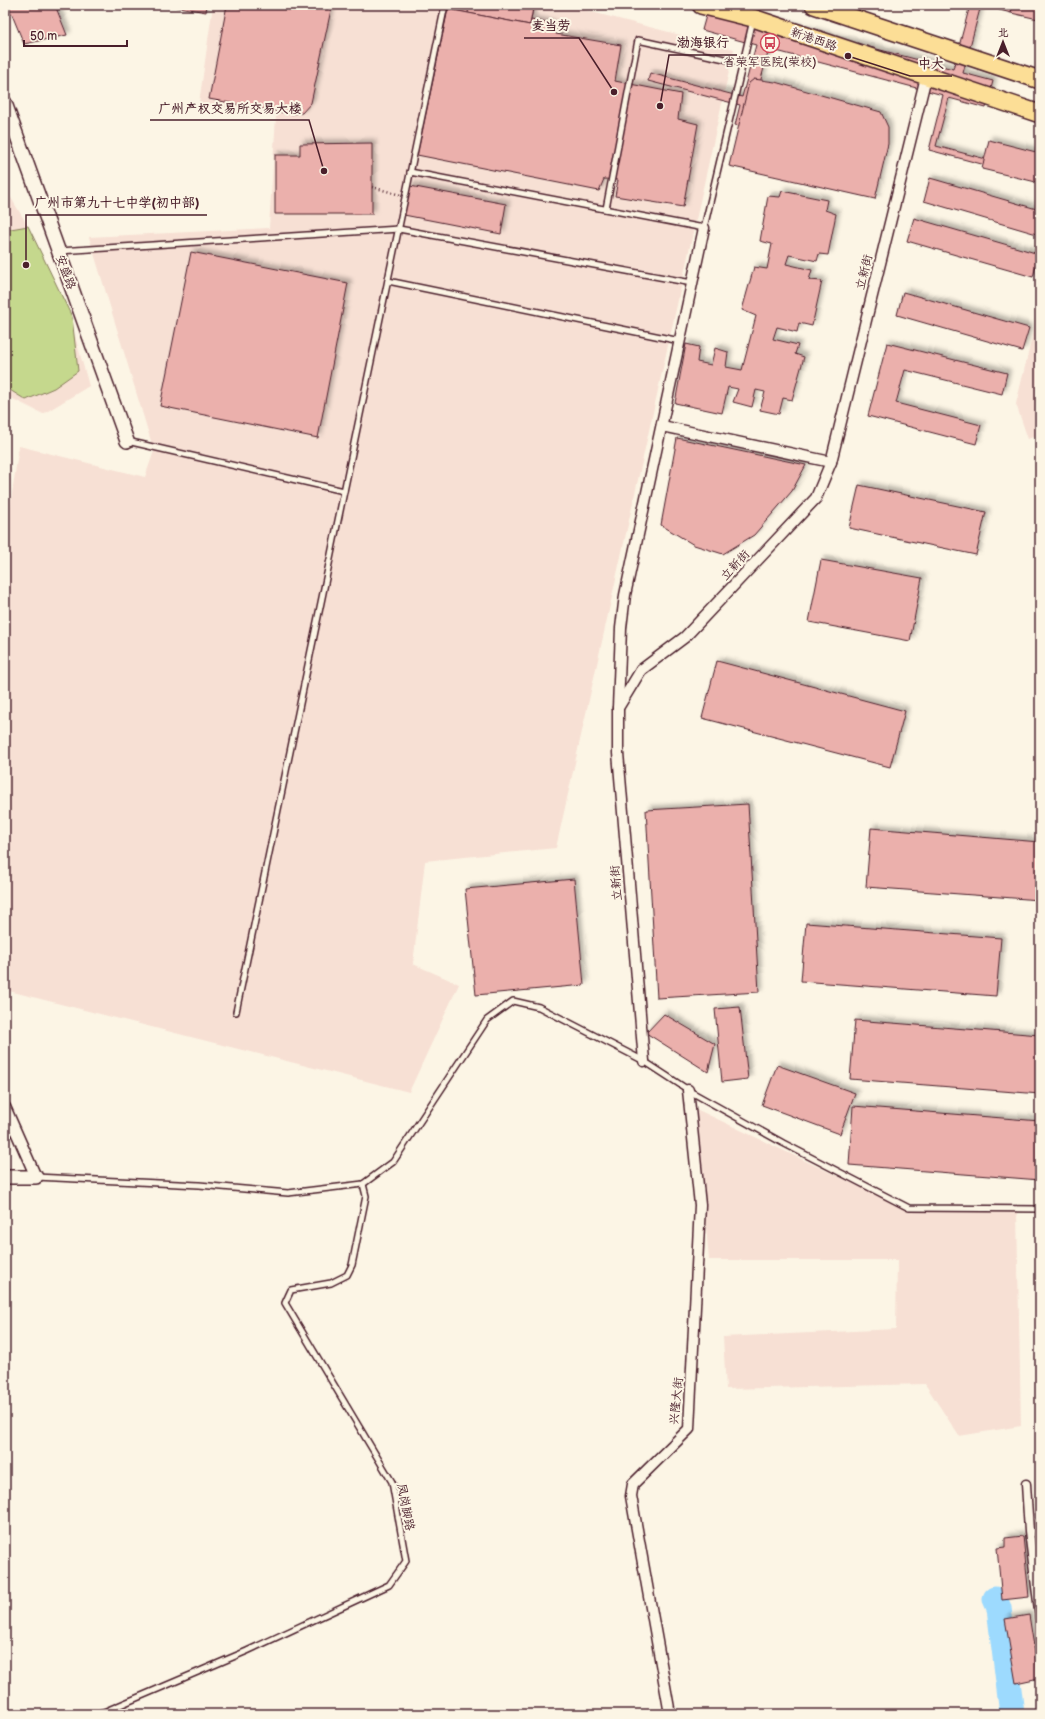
<svg xmlns="http://www.w3.org/2000/svg" width="1045" height="1719" font-family="'Balsamiq Sans','LXGW WenKai TC',sans-serif">
<defs>
<filter id="shadow"><feDropShadow dx="3.5" dy="-3.5" stdDeviation="2" flood-color="#0004"/></filter>
</defs>
<rect width="100%" height="100%" fill="#fcf5e5"/>
<filter id="ink" filterUnits="userSpaceOnUse"><feTurbulence type="fractalNoise" baseFrequency=".025" numOctaves="2"/><feDisplacementMap in="SourceGraphic" scale="8" xChannelSelector="R" yChannelSelector="G"/><feConvolveMatrix kernelMatrix="1 2 1 2 8 2 1 2 1" color-interpolation-filters="sRGB"/></filter>
<g filter="url(#ink)">
<g fill="#f7e0d4">
<polygon points="213,5 565,5 734,49 556,848 425,861 413,964 459,984 409,1092 5,990 5,541 19,446 145,477 154,451 89,237 269,228 276,116 199,103"/>
<polygon points="5,188 28,226 66,304 89,386 43,414 5,395"/>
<polygon points="1040,304 1040,434 1028,439 1016,404"/>
<polygon points="696,1109 909,1210 1017,1212 1021,1426 959,1436 925,1384 726,1389 723,1337 896,1329 897,1260 709,1260"/>
</g>
<polygon fill="#c5d88d" stroke="#887c5c" points="28,226 72,317 78,371 54,388 26,400 5,387 5,230"/>
<g fill="none" stroke-linecap="round" stroke-linejoin="round">
<polyline stroke="#9ddafe" stroke-width="25" points="995,1599 999,1608 1012,1714"/>
</g>
<g fill="#ebb0ac" stroke="#4a1f2b" filter="url(#shadow)">
<polygon points="8,5 55,5 67,35 24,44"/>
<polygon points="167,5 207,5 206,12"/>
<polygon points="227,5 332,5 311,103 302,113 291,114 209,99"/>
<polygon points="427,5 516,5 533,8 530,25"/>
<polygon points="469,5 516,5 533,8 530,25 468,13"/>
<polygon points="709,5 953,69 970,5 1013,5 1011,13 981,5 963,73 993,81 986,108 949,98 936,146 990,160 989,166 929,150 943,95 769,49 748,128 735,125 740,105 648,81 650,73 742,97 756,45 702,30"/>
<polygon points="1013,5 1040,5 1038,19 1011,13"/>
<polygon points="448,9 530,25 531,20 552,24 556,34 621,45 615,81 681,94 678,119 698,124 683,207 615,196 618,180 604,179 599,191 417,155"/>
<polygon points="754,79 775,82 881,112 888,127 888,144 875,199 729,166 749,83"/>
<polygon points="989,140 1040,153 1040,183 982,169"/>
<polygon points="372,143 372,214 275,214 275,155 300,155 300,144"/>
<polygon points="930,178 1040,210 1040,235 924,201"/>
<polygon points="410,186 506,204 501,234 404,215"/>
<polygon points="782,191 827,200 825,210 836,214 828,255 819,254 817,261 789,255 786,264 812,270 809,280 822,281 812,326 799,323 797,332 777,327 773,339 798,345 795,354 804,357 792,400 783,398 779,414 760,410 765,392 756,390 752,407 733,402 738,389 728,387 722,413 675,403 686,344 699,347 697,362 711,365 715,348 728,352 726,367 742,370 756,316 742,310 754,267 767,269 772,244 760,241 768,196 780,197"/>
<polygon points="914,218 1039,254 1033,277 907,241"/>
<polygon points="191,252 348,283 318,438 160,406"/>
<polygon points="903,292 1029,328 1022,351 897,315"/>
<polygon points="887,343 1007,373 1002,394 905,370 896,403 981,425 976,444 868,416"/>
<polygon points="677,438 806,465 792,491 754,535 723,554 694,545 661,525"/>
<polygon points="859,485 986,512 976,555 849,528"/>
<polygon points="821,560 922,578 910,641 809,622"/>
<polygon points="717,661 905,711 890,767 702,718"/>
<polygon points="748,804 759,992 657,998 646,810"/>
<polygon points="871,828 1040,842 1040,900 866,887"/>
<polygon points="574,879 584,985 476,995 465,889"/>
<polygon points="806,923 1001,938 996,996 801,981"/>
<polygon points="740,1007 748,1079 722,1082 715,1009"/>
<polygon points="664,1014 715,1044 708,1072 646,1033"/>
<polygon points="855,1020 1040,1035 1040,1094 850,1079"/>
<polygon points="777,1065 855,1093 840,1134 762,1105"/>
<polygon points="853,1106 1040,1121 1040,1180 849,1165"/>
<polygon points="1023,1536 1029,1597 1002,1600 997,1548 1005,1547 1005,1538"/>
<polygon points="1029,1615 1039,1678 1016,1683 1005,1619"/>
</g>
<g fill="none" stroke-linecap="round" stroke-linejoin="round">
<defs>
<g id="service">
<polyline points="410,172 704,228 753,20"/>
<polyline points="606,209 638,40 743,63"/>
<polyline points="59,251 399,229 692,283"/>
<polyline points="388,281 680,341"/>
<polyline points="127,441 344,491"/>
<polyline points="236,1012 445,5"/>
<polyline points="36,1177 199,1185 288,1193 363,1184 393,1162 487,1020 513,1001 539,1007 576,1026 644,1061 693,1093 783,1143 909,1208 1040,1209"/>
<polyline points="96,1714 106,1711 247,1651 389,1585 406,1561 392,1482 285,1303 291,1290 331,1283 347,1275 352,1265 366,1196 363,1184"/>
</g>
<polyline id="pedestrian" points="1026,1484 1029,1531 1040,1618"/>
<g id="minor">
<polyline points="662,426 831,462"/>
<polyline points="618,708 621,628 625,595 704,228"/>
<polyline points="644,1061 618,753 618,708 641,670 685,637 816,498 831,462 926,77"/>
<polyline points="5,1107 36,1177"/>
<polyline points="670,1714 631,1496 633,1484 689,1429 700,1205 688,1090"/>
</g>
<g id="tertiary">
<polyline points="5,103 127,441"/>
<polyline points="5,1177 36,1177"/>
</g>
<g id="primary">
<polyline points="701,5 753,18 1040,114"/>
<polyline points="814,5 1040,80"/>
</g>
</defs>
<use href="#service" stroke="#4a1f2b" stroke-width="8"/>
<use href="#pedestrian" stroke="#4a1f2b" stroke-width="11"/>
<use href="#minor" stroke="#4a1f2b" stroke-width="13"/>
<use href="#tertiary" stroke="#4a1f2b" stroke-width="16"/>
<use href="#primary" stroke="#4a1f2b" stroke-width="20"/>
<use href="#service" stroke="#fcf5e5" stroke-width="5"/>
<use href="#pedestrian" stroke="#fcf5e5" stroke-width="8"/>
<use href="#minor" stroke="#fcf5e5" stroke-width="10"/>
<use href="#tertiary" stroke="#fcf5e5" stroke-width="13"/>
<use href="#primary" stroke="#fcde96" stroke-width="17"/>
<polyline stroke="#4a1f2b" stroke-width="2.5" stroke-dasharray="1 3" stroke-linecap="butt" points="372,187 408,197"/>
</g>
</g>
<defs>
<symbol id="bus-ring" viewBox="-11 -11 22 22"><circle r="9.5" fill="#fcf5e5" stroke="#d1495b" stroke-width="1.5"/><path d="M-5-6H5V4H4V6H2V4H-2V6H-4V4H-5ZM-3.5-4V0h7V-4ZM-3.5 1.2v1.5H-2V1.2ZM2 1.2v1.5H3.5V1.2Z" fill="#d1495b"/></symbol>
</defs>
<g fill-rule="evenodd">
<use href="#bus-ring" x="759" y="32" width="22" height="22"/>
</g>
<g text-anchor="middle" stroke-width="4" stroke-linejoin="round" paint-order="stroke">
<g font-size="12" fill="#4a1f2b" stroke="#fcf5e5">
<text transform="translate(814 39) rotate(19)" y="4">新港西路</text>
<text transform="translate(66 272) rotate(70)" y="4">安盛路</text>
<text transform="translate(864 272) rotate(-76)" y="4">立新街</text>
<text transform="translate(735 565) rotate(-47)" y="4">立新街</text>
<text transform="translate(616 883) rotate(-95)" y="4">立新街</text>
<text transform="translate(676 1401) rotate(-84)" y="4">兴隆大街</text>
<text transform="translate(406 1507) rotate(79)" y="4">凤岗脚路</text>
</g>
<g font-size="12" fill="#4a1f2b" stroke="#fcf5e5">
<text x="770" y="66">省荣军医院(荣校)</text>
</g>
</g>
<path fill="none" stroke="#4a1f2b" stroke-width="1.5" d="M614 92L579 38H524M660 106L669 55H737M848 56L910 76H952M324 171L309 120H150M26 265L26 215H207"/>
<g fill="#4a1f2b" stroke="#fcf5e5" stroke-width="1.5">
<circle cx="614" cy="92" r="4"/>
<circle cx="660" cy="106" r="4"/>
<circle cx="848" cy="56" r="4"/>
<circle cx="324" cy="171" r="4"/>
<circle cx="26" cy="265" r="4"/>
</g>
<g font-size="13" text-anchor="middle" font-weight="bold" fill="#4a1f2b" stroke="#fcf5e5" stroke-width="4" stroke-linejoin="round" paint-order="stroke">
<text x="551" y="30">麦当劳</text>
<text x="703" y="47">渤海银行</text>
<text x="931" y="68">中大</text>
<text x="230" y="113">广州产权交易所交易大楼</text>
<text x="117" y="207">广州市第九十七中学(初中部)</text>
</g>
<rect width="1045" height="1719" fill="none" stroke="#fcf5e5" stroke-width="20"/>
<rect x="10" y="10" width="1025" height="1699" fill="none" stroke="#4a1f2b" stroke-width="1.5" filter="url(#ink)"/>
<g transform="translate(1003 42)" stroke="#fcf5e5" stroke-width="3" paint-order="stroke">
<path d="M0-3L7 15L0 10L-7 15Z" fill="#4a1f2b"/>
<text y="-6" font-size="11" font-weight="bold" text-anchor="middle" fill="#4a1f2b">北</text>
</g>
<path d="M24 40v6h103v-6" fill="none" stroke="#4a1f2b" stroke-width="2"/>
<text x="30" y="40" font-size="12" fill="#4a1f2b" stroke="#fcf5e5" stroke-width="3" paint-order="stroke">50 m</text>
</svg>
